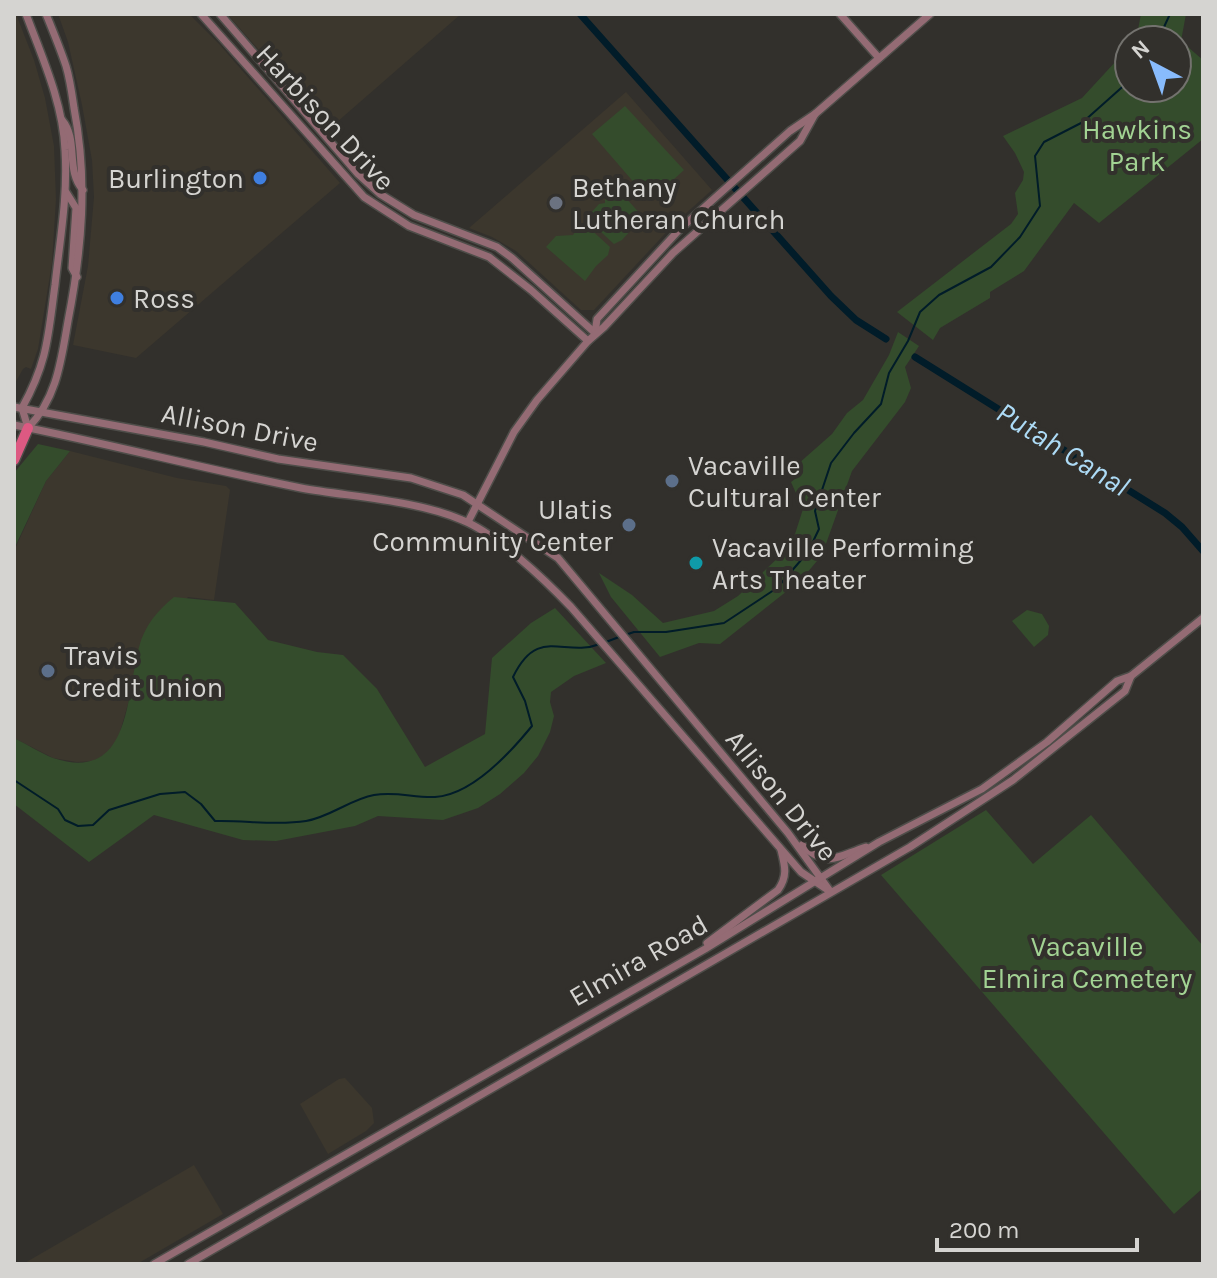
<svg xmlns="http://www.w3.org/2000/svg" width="1217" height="1278" font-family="Karla,sans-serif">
<rect width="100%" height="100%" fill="#32302c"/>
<g fill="#3c372d">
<polygon points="14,14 16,14 34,60 45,98 54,146 56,199 52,263 38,349 31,369 26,367 23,369 14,385"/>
<polygon points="58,14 189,14 220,45 340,183 136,358 73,345 88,266 94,197 92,160 82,105 68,42"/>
<polygon points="227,14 461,14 329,129"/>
<polygon points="626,92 712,190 674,224 594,310 581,310 516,251 492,237 469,228"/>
<polygon points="70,451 177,478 226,486 230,490 214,600 188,597 140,645 132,690 118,739 106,754 94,761 77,762 53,758 14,738 14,551 46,481"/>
<polygon points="345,1078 372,1108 374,1123 366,1131 328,1154 300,1104 339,1079"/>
<polygon points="194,1165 223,1214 137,1264 23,1264"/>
</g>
<g fill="#344c2c">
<polygon points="1141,14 1186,14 1181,41 1203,60 1203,139 1099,223 1074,203 1024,271 990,292 990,298 940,328 933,340 897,312 1011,224 1018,214 1015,193 1023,180 1024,172 1015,153 1003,136 1082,98 1129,47 1129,88 1177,88 1177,40 1136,40"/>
<polygon points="625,106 684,170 650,201 592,134"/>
<polygon points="625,197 643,217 622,240 614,244 589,221 589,215 599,204 605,203 605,199"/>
<polygon points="580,225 586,225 610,247 608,255 596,266 585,281 546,247 556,236 573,235"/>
<polygon points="898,332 919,346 905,367 911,388 905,402 852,471 822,555 801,580 720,644 699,643 660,657 611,597 599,573 632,595 663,623 714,611 738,596 782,554 795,534 803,509 791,482 803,473 798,464 832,434 847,413 863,400 889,355"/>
<polygon points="38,444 70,451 46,481 14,549 14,473"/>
<path d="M174 597 235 603 268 640 317 652 343 655 377 689 425 767 485 734 492 658 531 623 555 608 606 663 574 676 551 692 550 702 554 716 550 732 538 756 524 773 500 794 478 808 443 820 378 816 355 826 276 841 243 840 154 815 89 862 14 804V738C27 744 40 753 53 758 131 784 126 696 139 647 145 625 157 611 174 597Z"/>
<polygon points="1027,610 1042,614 1049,626 1048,635 1034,647 1012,621"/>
<polygon points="986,810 1033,864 1091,815 1203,946 1203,1188 1174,1214 881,875"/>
</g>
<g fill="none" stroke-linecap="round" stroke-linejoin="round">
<g stroke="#011c29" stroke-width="2">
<polyline points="1158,40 1170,14"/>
<polyline points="625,635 634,632 666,632 724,623 777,588 808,552 819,529 815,511 831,463 854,433 881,404 889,373 908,341 920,312 939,295 991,267 1020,237 1040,206 1035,156 1044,142 1083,122 1129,81"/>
<polyline points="606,642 619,637"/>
<path d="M14 780 58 809 65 820 78 826 93 825 109 810 160 794 185 792 201 804 215 821C245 820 275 826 306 821 330 817 351 799 374 795 396 791 414 798 435 797 471 795 510 753 532 726L525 701 513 677C538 625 564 658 600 644"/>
</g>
<g stroke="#011c29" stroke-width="7">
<polyline points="580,14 831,296 856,320 886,339"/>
<polyline points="915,357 1165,513 1182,527 1203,551"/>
</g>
<defs>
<g id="secondary">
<path d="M26 14C42 57 63 103 65 150 68 196 60 239 55 285 48 336 48 361 22 408L28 428"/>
<polyline points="201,14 364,197 409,226 489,257 531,290 588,341"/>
<polyline points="220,14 358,174 380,194 414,215 497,247 512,258 595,333"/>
<polyline points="840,14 879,58"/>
<path d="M62 120C79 140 65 170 83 190"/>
<polyline points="66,192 76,208 72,268 77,277"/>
<polyline points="595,333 597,319 680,229 790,131 815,114 930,14"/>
<polyline points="14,407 204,442 278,459 411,478 463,495 558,558 788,833 830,891"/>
<path d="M14 425C110 444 205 469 301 488 351 497 416 500 462 520 497 534 545 580 571 607L801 872 828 890"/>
<path d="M28 428C57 398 61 361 68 321 82 249 88 181 74 108 72 94 70 79 66 66 60 48 53 31 46 14"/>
<polyline points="468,522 514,432 537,400 588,341 604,327 673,253 800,141 815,114"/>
<path d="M802 845C827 869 838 856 866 847"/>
<path d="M707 943 778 890C788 876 785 866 781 850"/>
<polyline points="154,1264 705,949 879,842 982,789 1047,742 1117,681 1131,676 1203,618"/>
<polyline points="188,1264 910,847 1013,780 1125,691 1131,676"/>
</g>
<polyline id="highway" points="14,460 28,428"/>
</defs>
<use href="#secondary" stroke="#4e4d49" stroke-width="10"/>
<use href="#highway" stroke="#4e4d49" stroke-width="13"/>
<use href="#secondary" stroke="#946b74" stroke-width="7"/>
<use href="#highway" stroke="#dd5982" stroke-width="10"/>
</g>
<g fill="#3f7fe0" stroke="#32302c" stroke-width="3">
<circle cx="260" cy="178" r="8"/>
<circle cx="117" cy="298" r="8"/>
</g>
<circle fill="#6b7280" stroke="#32302c" stroke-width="3" cx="556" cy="203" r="8"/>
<g fill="#5c6f8a" stroke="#32302c" stroke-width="3">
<circle cx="672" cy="481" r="8"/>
<circle cx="629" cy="525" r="8"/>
<circle cx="48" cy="671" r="8"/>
</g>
<circle fill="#0f9aa8" stroke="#32302c" stroke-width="3" cx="696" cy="563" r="8"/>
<g text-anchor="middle" stroke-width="8" stroke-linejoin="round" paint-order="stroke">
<g font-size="28" fill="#d5d4d1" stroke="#32302c">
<text transform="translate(326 117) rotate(47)" y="10">Harbison Drive</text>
<text transform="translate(240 427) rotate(11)" y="10">Allison Drive</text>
<text transform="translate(782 795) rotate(51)" y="10">Allison Drive</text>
<text transform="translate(638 960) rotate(-30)" y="10">Elmira Road</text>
</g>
<g font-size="28" fill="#a2d393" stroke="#32302c">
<text x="1137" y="139">Hawkins<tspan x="1137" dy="32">Park</tspan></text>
<text x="1087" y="956">Vacaville<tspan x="1087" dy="32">Elmira Cemetery</tspan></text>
</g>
<g font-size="28" fill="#d5d4d1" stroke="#32302c" text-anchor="start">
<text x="244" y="188" text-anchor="end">Burlington</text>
<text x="572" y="197">Bethany<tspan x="572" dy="32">Lutheran Church</tspan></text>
<text x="133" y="308">Ross</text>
<text x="688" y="475">Vacaville<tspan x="688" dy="32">Cultural Center</tspan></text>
<text x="613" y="519" text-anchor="end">Ulatis<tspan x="613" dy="32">Community Center</tspan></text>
<text x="712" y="557">Vacaville Performing<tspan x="712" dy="32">Arts Theater</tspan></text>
<text x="64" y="665">Travis<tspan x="64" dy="32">Credit Union</tspan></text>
</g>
<g font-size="30" font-style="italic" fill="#addbf6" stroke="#32302c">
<text transform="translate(1063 449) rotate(32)" y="10">Putah Canal</text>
</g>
</g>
<rect width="1217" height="1278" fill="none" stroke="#d5d4d1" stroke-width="32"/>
<g transform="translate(1153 64) rotate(319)"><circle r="38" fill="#32302c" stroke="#73726e" stroke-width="2"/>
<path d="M0-6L14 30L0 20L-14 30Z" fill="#88bbfc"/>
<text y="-12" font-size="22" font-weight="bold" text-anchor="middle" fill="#d5d4d1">N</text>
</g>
<path d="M937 1238v12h200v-12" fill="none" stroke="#d5d4d1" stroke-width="4"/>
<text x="949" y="1238" font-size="24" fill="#d5d4d1" stroke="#32302c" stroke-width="6" paint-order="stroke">200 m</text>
</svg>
